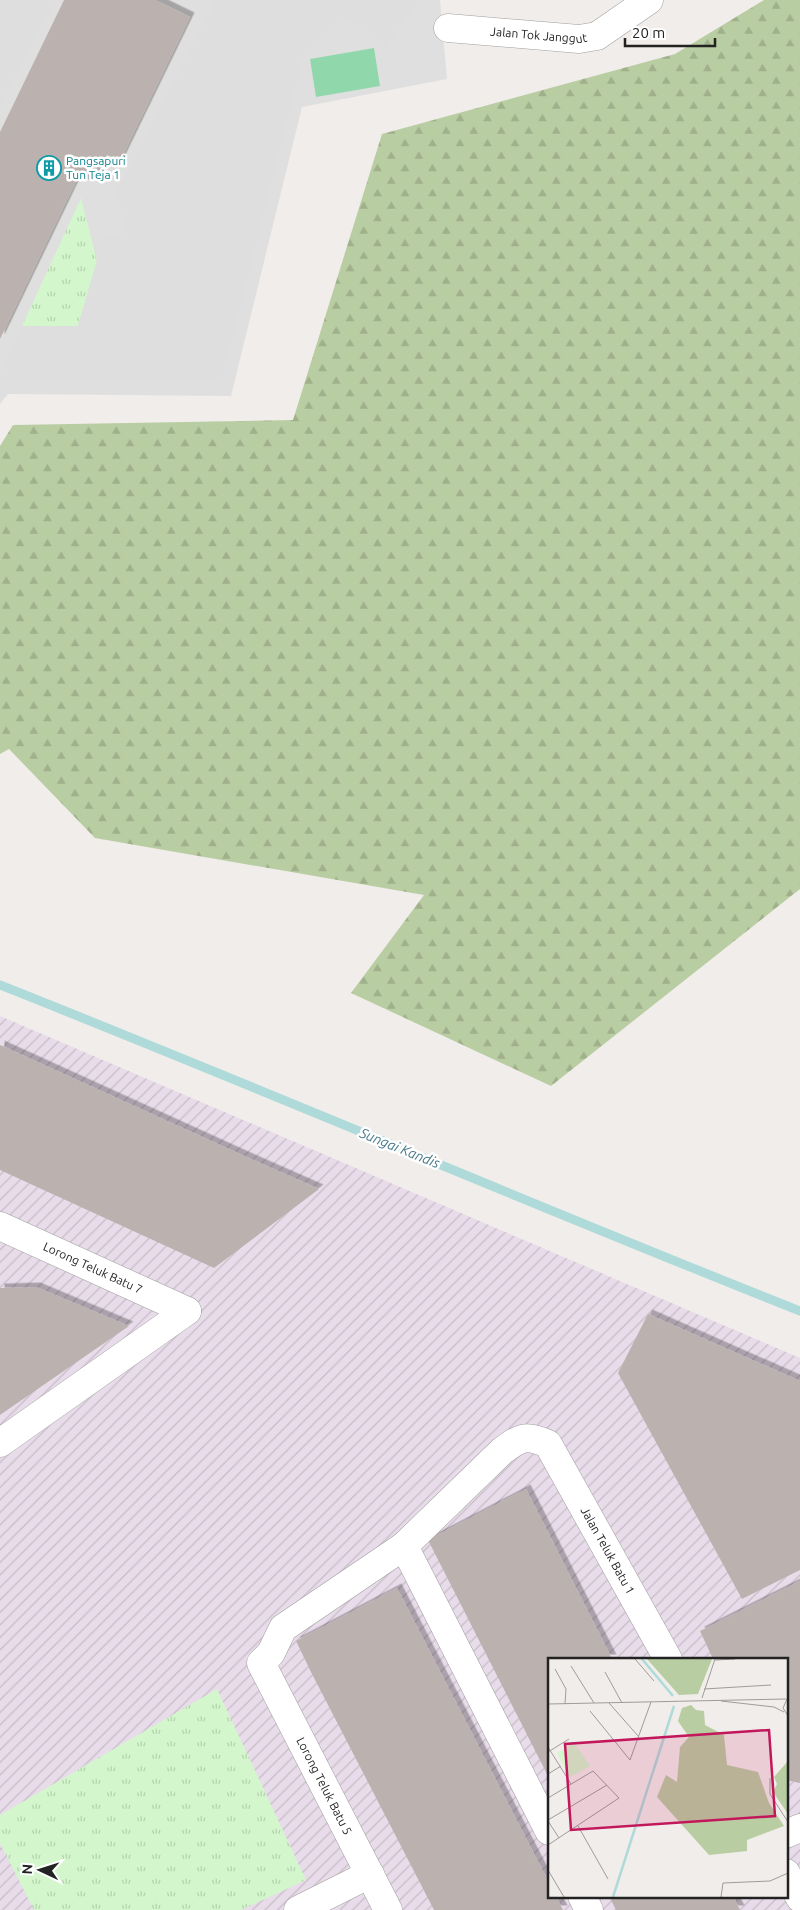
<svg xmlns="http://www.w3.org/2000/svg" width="800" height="1910" font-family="Ubuntu,sans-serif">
<defs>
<pattern id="industrial-furrows" width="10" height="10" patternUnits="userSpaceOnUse" patternTransform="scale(1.25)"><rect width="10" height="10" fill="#e9dcea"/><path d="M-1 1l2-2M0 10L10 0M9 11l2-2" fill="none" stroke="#c8bcc8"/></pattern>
<pattern id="forest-firs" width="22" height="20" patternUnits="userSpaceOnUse" patternTransform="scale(1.25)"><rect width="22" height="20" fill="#b9cda2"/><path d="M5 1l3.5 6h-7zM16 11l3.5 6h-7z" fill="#9fb08b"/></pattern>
<pattern id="park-tufts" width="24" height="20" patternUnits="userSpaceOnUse" patternTransform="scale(1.25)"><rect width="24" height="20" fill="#d3f6cc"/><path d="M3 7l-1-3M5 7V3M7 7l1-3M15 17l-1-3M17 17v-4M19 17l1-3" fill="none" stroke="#b5d3af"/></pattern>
<filter id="shadow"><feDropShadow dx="4.5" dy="-4.5" stdDeviation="0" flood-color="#0004"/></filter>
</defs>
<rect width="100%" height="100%" fill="#f1edea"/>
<polygon fill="#e0dfdf" points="0,0 440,0 447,79 302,107 231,396 8,394 0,404"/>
<path fill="url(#industrial-furrows)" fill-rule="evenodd" d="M0 1016 800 1358V1910H0ZM549 1659H786V1896H549Z"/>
<polygon fill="url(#forest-firs)" points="764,0 800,0 800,889 551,1086 351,993 424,895 95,838 9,749 0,754 0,446 13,425 293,420 382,134 675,54"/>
<g fill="url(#park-tufts)">
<polygon points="81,198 97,261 78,326 22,326"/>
<polygon points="217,1689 306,1880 241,1910 34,1910 0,1843 0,1815"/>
</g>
<polygon fill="#90d8ab" points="374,48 380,86 316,97 310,59"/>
<g fill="#dedede">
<polygon points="0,0 56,0 0,104"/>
<polygon points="216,0 421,0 383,50 347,16 302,60 221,382 0,380 0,375 22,326 78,326 104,235 127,239 116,192"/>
</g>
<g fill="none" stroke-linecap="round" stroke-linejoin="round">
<path stroke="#afdada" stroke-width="9" d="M0 985C268 1091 532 1205 800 1311"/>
</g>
<g fill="#bbb2af" filter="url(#shadow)">
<polygon points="64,0 155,0 190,17 120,161 105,154 92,181 79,175 0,339 0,132"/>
<polygon points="0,1045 233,1151 319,1189 214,1268 0,1170"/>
<polygon points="36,1287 129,1326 0,1415 0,1288"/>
<polygon points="648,1314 800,1381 800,1570 742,1599 618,1373"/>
<polygon points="526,1489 612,1659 549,1659 549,1778 428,1540"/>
<polygon points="800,1581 800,1783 786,1780 786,1659 713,1659 700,1631"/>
<polygon points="397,1588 549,1883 549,1896 556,1896 563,1910 434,1910 311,1672 296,1641"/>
<polygon points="609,1896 733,1896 740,1910 616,1910"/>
</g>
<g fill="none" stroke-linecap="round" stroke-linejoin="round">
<defs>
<g id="minor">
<path id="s1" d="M448 28 579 39 597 36 649 0"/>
<path id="s2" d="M0 1226 187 1311"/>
<polyline points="0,1443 187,1311"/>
<polyline points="404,1546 549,1831"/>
<polyline points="786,1834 800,1828"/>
<polyline points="786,1873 800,1898"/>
<polyline points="582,1896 589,1910"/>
<polyline points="298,1910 370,1874"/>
<path id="s3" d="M388 1910 261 1663 271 1653 283 1628 404 1546 502 1451C521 1437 526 1434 548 1444L668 1659"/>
</g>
</defs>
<use href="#minor" stroke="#9f9f9f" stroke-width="29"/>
<use href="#minor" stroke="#fff" stroke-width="28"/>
</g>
<defs>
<symbol id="building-ring" viewBox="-11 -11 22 22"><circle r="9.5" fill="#fff" stroke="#0f9aa8" stroke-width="1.5"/><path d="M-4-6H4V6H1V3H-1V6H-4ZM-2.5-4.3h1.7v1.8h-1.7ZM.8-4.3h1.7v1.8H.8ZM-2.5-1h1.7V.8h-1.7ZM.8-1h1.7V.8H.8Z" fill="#0f9aa8"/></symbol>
</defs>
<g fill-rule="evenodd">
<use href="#building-ring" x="35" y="154" width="28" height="28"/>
</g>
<g text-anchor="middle" stroke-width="5" stroke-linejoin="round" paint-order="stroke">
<g font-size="12" fill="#222" stroke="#fff">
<text dy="4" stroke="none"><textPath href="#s1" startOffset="91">Jalan Tok Janggut</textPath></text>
<text dy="4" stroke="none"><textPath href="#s2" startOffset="102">Lorong Teluk Batu 7</textPath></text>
<text dy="4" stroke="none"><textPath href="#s3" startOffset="775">Jalan Teluk Batu 1</textPath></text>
<text transform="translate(324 1786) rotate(63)" y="4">Lorong Teluk Batu 5</text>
</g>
<g font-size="12" fill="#0d838f" stroke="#fff" text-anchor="start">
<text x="66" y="165">Pangsapuri<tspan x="66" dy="14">Tun Teja 1</tspan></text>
</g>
<g font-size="14" font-style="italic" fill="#48798b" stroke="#fff">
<text transform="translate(400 1148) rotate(22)" y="5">Sungai Kandis</text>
</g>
</g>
<g transform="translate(548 1658)">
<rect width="240" height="240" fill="#f1edea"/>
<path d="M99 1H164L150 36 131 37ZM143 47 148 52 156 53 157 67 176 77 179 107 210 114 221 145 236 168 199 182V193L161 197 109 139 118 117 129 124 132 89 141 79 130 63 134 50ZM240 103V156L225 134 229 126 226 119Z" fill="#b9cda2"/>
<path d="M26 85 42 108 22 119 9 95Z" fill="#d3f6cc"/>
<path fill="none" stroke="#afdada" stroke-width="2.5" d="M94 1 125 38M65 239 126 48"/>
<path fill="none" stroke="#9e9c9a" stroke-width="1" d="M87 1 106 23M167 2 187 1M23 8 46 45M7 11 18 31 17 46M57 14 74 45M156 31 223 27M240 39 235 50 240 58M154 40 167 1M173 43 226 49 236 54M61 45 91 79M0 46 238 41M42 53 82 102M0 89 23 126M0 94 21 81M82 102 103 44M0 116 13 108M222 120V136L240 164M0 140 45 113 71 140 0 187M0 162 59 127M0 163 11 180M30 168 60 221M0 212 16 239M173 239 175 225 222 223 240 215"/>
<path fill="#c2185b" fill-opacity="0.15" stroke="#c2185b" stroke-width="2.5" d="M221 72 227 158 23 172 17 86Z"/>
<rect width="240" height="240" fill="none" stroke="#222" stroke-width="2.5"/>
</g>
<g transform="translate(40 1870) rotate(274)" stroke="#ffffff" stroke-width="4" paint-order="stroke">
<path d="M0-4L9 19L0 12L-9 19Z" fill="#222222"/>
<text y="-8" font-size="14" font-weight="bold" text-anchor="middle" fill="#222222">N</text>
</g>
<path d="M625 38v8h90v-8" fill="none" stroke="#222222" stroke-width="2.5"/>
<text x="632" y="38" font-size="15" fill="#222222" stroke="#ffffff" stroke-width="4" paint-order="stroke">20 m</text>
</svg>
